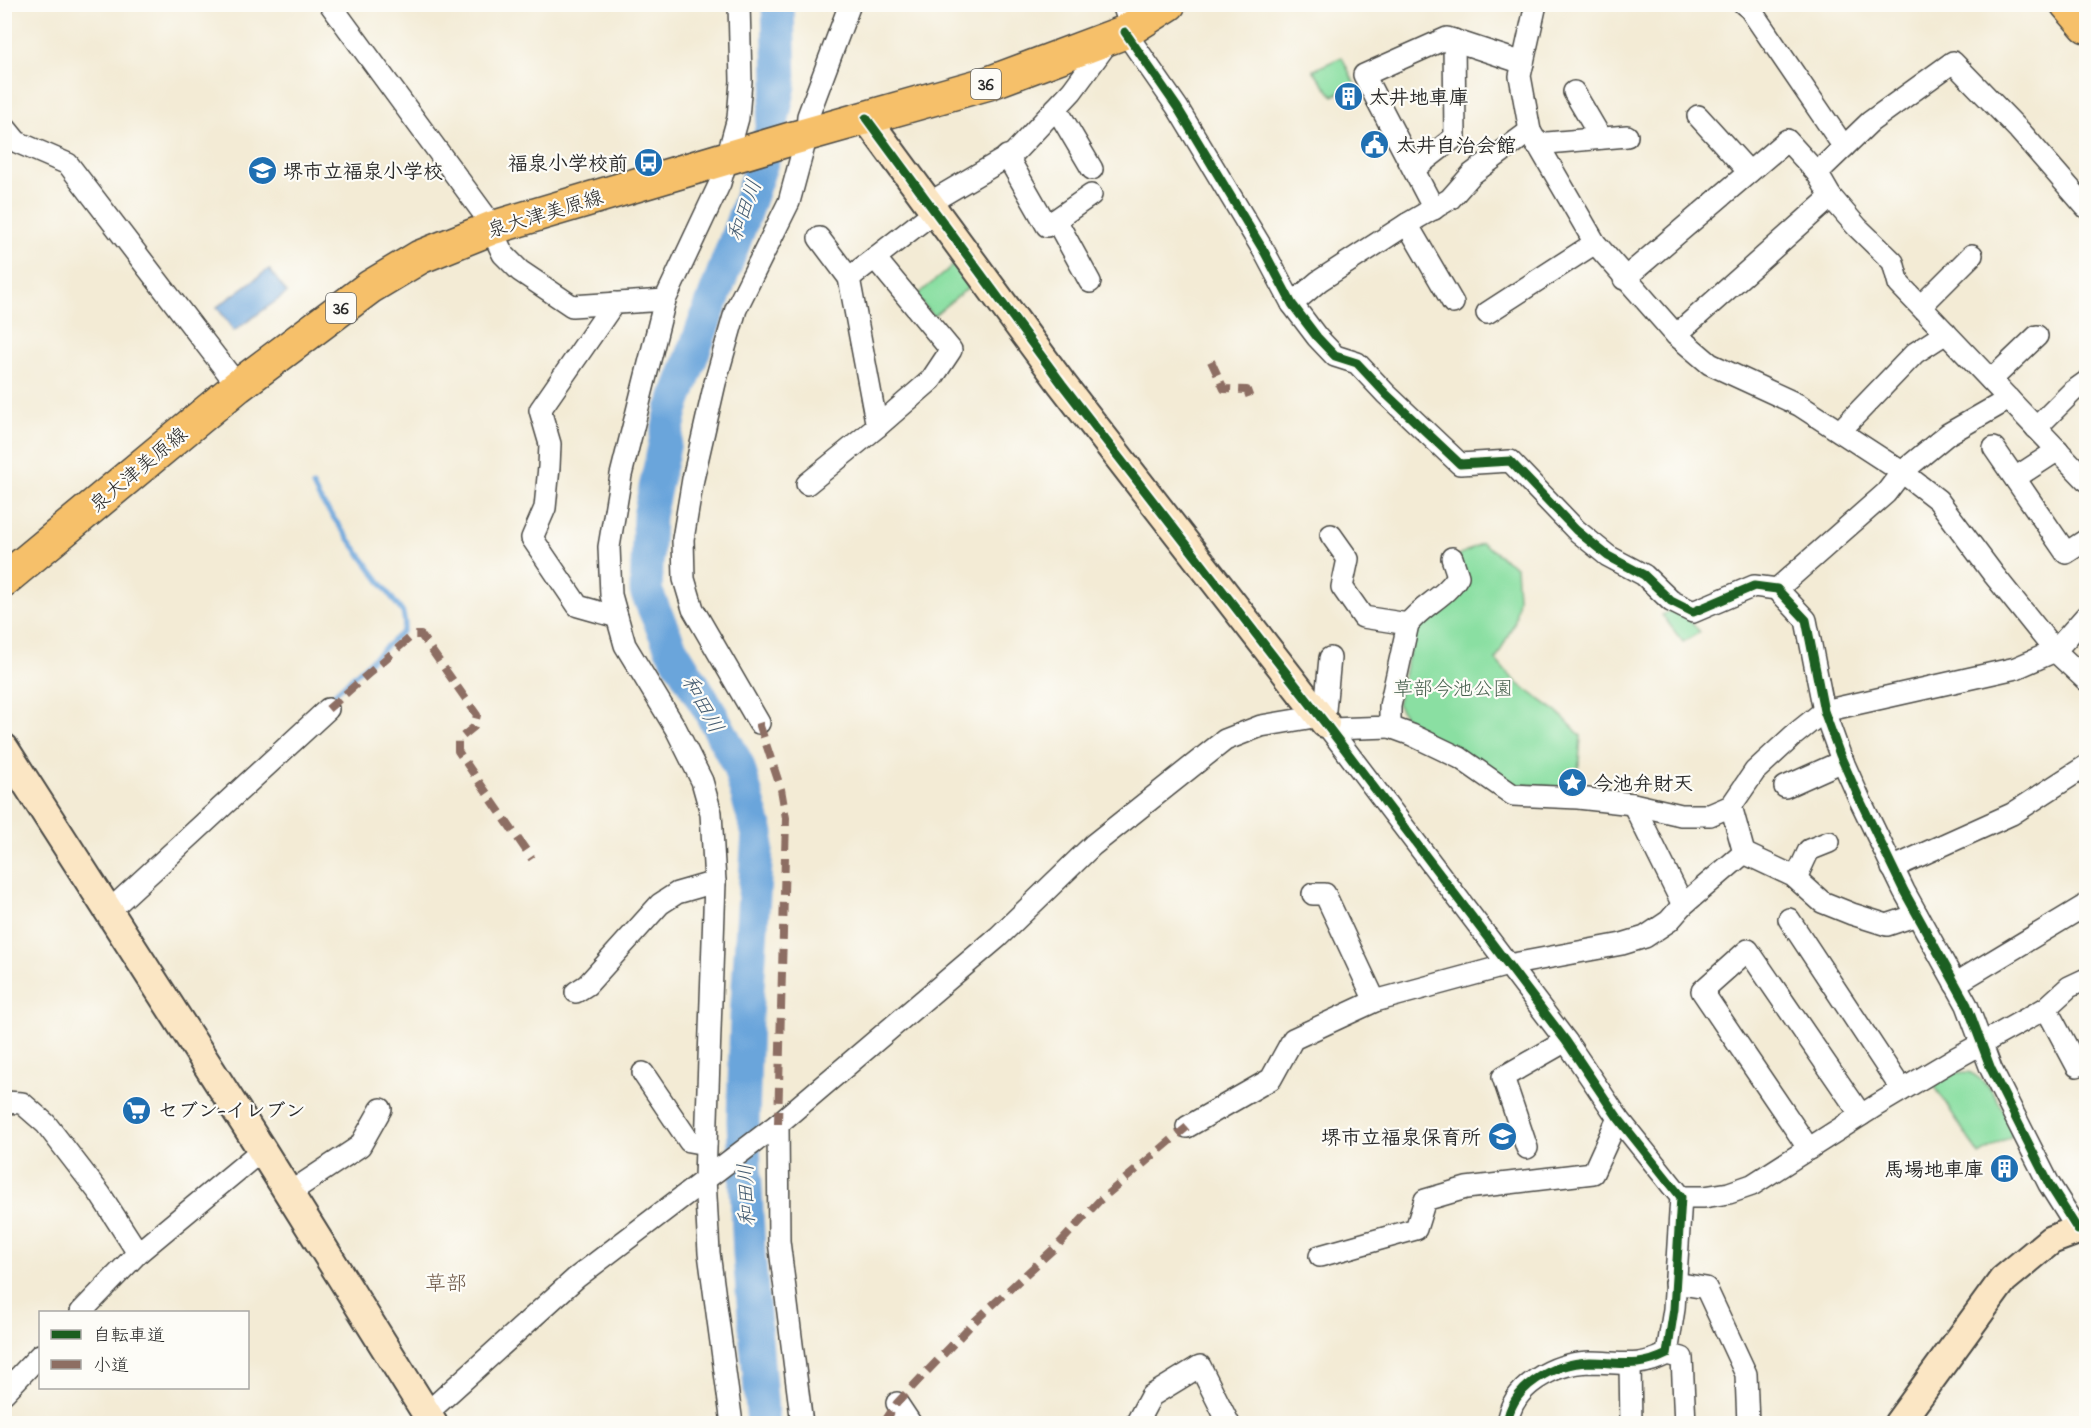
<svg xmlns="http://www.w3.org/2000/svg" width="2091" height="1428" font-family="'Indie Flower','Klee One',sans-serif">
<rect width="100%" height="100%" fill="#fdfcf7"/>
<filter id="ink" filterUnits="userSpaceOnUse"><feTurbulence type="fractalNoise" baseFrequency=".0167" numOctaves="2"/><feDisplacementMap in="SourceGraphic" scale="12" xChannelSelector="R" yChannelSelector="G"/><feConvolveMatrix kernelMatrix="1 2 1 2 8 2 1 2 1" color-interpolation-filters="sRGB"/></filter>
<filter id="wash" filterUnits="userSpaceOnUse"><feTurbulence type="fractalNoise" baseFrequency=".008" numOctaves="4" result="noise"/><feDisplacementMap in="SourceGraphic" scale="24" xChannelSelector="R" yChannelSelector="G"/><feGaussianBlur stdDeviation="1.35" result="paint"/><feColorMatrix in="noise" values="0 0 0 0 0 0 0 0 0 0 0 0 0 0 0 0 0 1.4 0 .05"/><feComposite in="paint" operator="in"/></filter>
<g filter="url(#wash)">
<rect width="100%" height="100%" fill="#f3ebd5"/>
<g fill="#8adfa2" stroke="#5a8566" stroke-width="1.5">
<polygon points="1342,57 1355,85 1333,96 1313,70"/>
<polygon points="956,263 973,284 933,316 916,296"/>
<path d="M1482 543 1516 567 1518 598 1515 621 1496 660C1515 685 1533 694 1557 712 1566 719 1573 728 1581 736L1577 788 1516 785 1410 725 1397 704 1415 629 1447 602 1457 556Z"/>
<polygon points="1671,610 1686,616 1700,632 1683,642 1662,615"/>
<path d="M1969 1072C1994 1084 2002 1110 2015 1134L1979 1155 1932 1082 1949 1073Z"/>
</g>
<polygon fill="#6ba5db" stroke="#4b6883" stroke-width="1.5" points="269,269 287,293 234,331 217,307"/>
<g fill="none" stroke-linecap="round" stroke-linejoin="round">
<polyline stroke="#6ba5db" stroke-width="5" points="313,486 319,498 403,613 405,623 402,632 324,703"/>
<polyline stroke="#6ba5db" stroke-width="33" points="763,1424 749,1254 743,1121 746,1017 758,834 738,765 708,708 671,648 646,591 649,516 672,410 740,227 767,148 780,85 778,4"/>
</g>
</g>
<g filter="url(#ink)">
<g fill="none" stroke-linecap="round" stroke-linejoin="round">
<defs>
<g id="street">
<polyline points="330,4 484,214 503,254 520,271 572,306 665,300"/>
<polyline points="1123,4 1131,29"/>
<polyline points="1536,4 1520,76 1530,131 1595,243 1676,335 1710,364 1799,405 1902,472 1938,500 1994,575 2055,651 2086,680"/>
<polyline points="1744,4 1750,9 1844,147"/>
<polyline points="1125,32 1177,107 1265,253 1292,304 1317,337 1335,356 1357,363 1386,394 1460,464 1510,461 1576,530 1608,556 1644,575 1671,601 1693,612 1754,586 1777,589 1806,620 1824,711 1840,755 1860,800 1904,891 1967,1005 1991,1069 2049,1184 2078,1230"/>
<polyline points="1574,92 1601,138"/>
<polyline points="1056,108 1092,169"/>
<polyline points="1698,116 1749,172"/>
<polyline points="4,126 17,142 68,164 238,386"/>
<polyline points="1536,144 1627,136"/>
<polyline points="1007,156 1047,226 1091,195"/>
<polyline points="1414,169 1455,137 1454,40"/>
<polyline points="1831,197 1857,227 1893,262 1899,284 2086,480"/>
<polyline points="929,203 1014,153 1072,91 1111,38"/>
<polyline points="1434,209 1364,75 1447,38 1523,63"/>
<polyline points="1056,220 1090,282"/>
<polyline points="1407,224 1453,303"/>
<polyline points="875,258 951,350 931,380 877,427"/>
<polyline points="849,278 935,211"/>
<polyline points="1624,279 1787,140 1817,173"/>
<polyline points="614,303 540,410 550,444 549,467 545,508 532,538 578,606 617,617"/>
<polyline points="1292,304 1319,281 1407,224 1450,199 1472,174 1530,131"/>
<polyline points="1921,306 1972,255"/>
<polyline points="1487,313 1595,243"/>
<polyline points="1676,335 1831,197 1817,173 1870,122 1953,62 2019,130 2086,207"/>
<polyline points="1991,380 2037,336"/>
<polyline points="2036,428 2072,392 2086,382"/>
<polyline points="1840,431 1915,353 1946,333"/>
<polyline points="1994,448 2066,553 2086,540"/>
<polyline points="2015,478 2058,450"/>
<polyline points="807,484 877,427 849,278 819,238"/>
<polyline points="1331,535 1348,559 1342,587 1363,617 1408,624"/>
<polyline points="1777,589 1886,493 1902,472 1948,434 2009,399"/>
<polyline points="759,723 693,609 684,579 683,539 693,479 715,383 736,309 789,202 807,135 808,116 850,4"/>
<path d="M1325 723 1566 1041 1618 1118 1681 1197 1674 1309 1667 1354C1637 1369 1620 1362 1590 1362 1554 1363 1511 1386 1507 1424"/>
<polyline points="1390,727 1412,735 1460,758 1513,795 1578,798 1633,804 1681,815 1710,815 1731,806"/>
<path d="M1330 729 1390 727V706L1408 624C1422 605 1446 597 1458 576L1452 558"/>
<polyline points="1785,787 1843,761"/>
<polyline points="1633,804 1683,905"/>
<polyline points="1744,853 1793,876 1822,902 1852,914 1887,925 1917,915"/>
<polyline points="1892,868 2012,814 2086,766"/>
<polyline points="1796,878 1809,850 1829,842"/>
<polyline points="1313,894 1325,894 1375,1001"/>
<polyline points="109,911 328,709"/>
<polyline points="1789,919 1902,1090"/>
<polyline points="1955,984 2086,905"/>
<polyline points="576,992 587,985 660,904 677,893 715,882"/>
<polyline points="2046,1008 2077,1066 2086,1061"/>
<polyline points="643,1073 689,1141 706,1144"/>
<polyline points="4,1102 22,1103 46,1124 100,1194 138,1253"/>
<polyline points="778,1124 779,1241 802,1424"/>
<polyline points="1187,1127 1271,1079 1293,1039 1375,1001 1508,965 1622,944 1645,937 1669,921 1683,905 1744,853 1731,806 1755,771 1794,735 1824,711 2016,668 2055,651 2086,616"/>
<polyline points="1527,1148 1503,1077 1566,1041"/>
<polyline points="1809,1149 1702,991 1748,950 1861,1115"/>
<polyline points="289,1193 360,1146 381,1109"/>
<polyline points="1681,1197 1704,1197 1729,1193 1752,1185 1877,1105 1954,1059 2046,1008 2069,987 2086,979"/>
<polyline points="1320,1256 1416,1229 1425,1200 1466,1188 1593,1173 1618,1118"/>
<polyline points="1675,1283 1706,1288 1746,1374 1748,1424"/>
<polyline points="81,1312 138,1253 262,1150"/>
<polyline points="1667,1354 1682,1358 1685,1424"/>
<polyline points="1630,1365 1631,1424"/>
<polyline points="4,1393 40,1355"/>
<polyline points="897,1403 911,1424"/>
<polyline points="427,1413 576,1278 778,1124 998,937 1093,845 1225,740 1261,726 1320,716 1325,710 1330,658"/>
<polyline points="732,1424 709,1253 705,1178 715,882 711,813 702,781 676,729 625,645 611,595 609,547 621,475 665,300 720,183 738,118 741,81 739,4"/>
<polyline points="1136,1424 1151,1396 1200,1366 1229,1424"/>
</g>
<g id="secondary">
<polyline points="866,118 1062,384 1325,723"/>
<polyline points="4,748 262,1150 433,1424"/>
<polyline points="1898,1424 2003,1280 2051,1240 2086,1227"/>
</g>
<g id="primary">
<polyline points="2067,4 2086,26"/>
<polyline points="4,580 238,386 370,287 420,257 492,228 794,138 989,83 1125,32 1169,4"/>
</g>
</defs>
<use href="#street" stroke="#494844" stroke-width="24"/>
<use href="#secondary" stroke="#494844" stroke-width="32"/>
<use href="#primary" stroke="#494844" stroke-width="36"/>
<use href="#street" stroke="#fff" stroke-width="21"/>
<use href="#secondary" stroke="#fbe6c4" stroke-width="28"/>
<use href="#primary" stroke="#f6c06b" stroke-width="33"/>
<g stroke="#8d6e63" stroke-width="8" stroke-dasharray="15 8" stroke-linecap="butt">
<polyline points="1211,361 1224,389 1247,390 1251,401"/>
<polyline points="328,709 413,635 421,635 477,715 474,727 458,740 458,751 532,859"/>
<polyline points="759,723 781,789 786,818 778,1124"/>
<polyline points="883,1424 897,1403 975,1321 1059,1244 1099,1201 1187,1127"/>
</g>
<defs>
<g id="cycleway">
<polyline points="1125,32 1177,107 1265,253 1292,304 1317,337 1335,356 1357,363 1386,394 1460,464 1510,461 1576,530 1608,556 1644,575 1671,601 1693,612 1754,586 1777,589 1806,620 1824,711 1840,755 1860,800 1904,891 1967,1005 1991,1069 2049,1184 2078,1230"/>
<path d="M866 118 1062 384 1325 723 1566 1041 1618 1118 1681 1197 1674 1309 1667 1354C1637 1369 1620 1362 1590 1362 1554 1363 1511 1386 1507 1424"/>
</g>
</defs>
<use href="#cycleway" stroke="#fdfcf7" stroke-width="13"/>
<use href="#cycleway" stroke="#1b5e20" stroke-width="9"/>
</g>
</g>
<defs>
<symbol id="building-disc" viewBox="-11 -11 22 22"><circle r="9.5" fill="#1f6fb2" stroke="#fdfcf7"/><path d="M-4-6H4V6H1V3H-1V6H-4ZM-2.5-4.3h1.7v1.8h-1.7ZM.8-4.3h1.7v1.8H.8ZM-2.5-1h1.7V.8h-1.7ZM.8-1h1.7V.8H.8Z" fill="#fff"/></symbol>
<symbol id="civic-disc" viewBox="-11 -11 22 22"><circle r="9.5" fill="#1f6fb2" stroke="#fdfcf7"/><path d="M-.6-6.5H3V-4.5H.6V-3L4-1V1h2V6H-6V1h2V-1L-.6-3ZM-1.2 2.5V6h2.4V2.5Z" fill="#fff"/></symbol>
<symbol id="bus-disc" viewBox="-11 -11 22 22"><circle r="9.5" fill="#1f6fb2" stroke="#fdfcf7"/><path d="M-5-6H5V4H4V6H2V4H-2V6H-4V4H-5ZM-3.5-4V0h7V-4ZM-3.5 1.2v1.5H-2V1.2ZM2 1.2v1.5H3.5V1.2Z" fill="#fff"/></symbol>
<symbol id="school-disc" viewBox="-11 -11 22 22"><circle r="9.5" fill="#1f6fb2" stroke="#fdfcf7"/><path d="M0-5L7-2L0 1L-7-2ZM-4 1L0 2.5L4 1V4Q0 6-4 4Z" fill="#fff"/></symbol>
<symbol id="sight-disc" viewBox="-11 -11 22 22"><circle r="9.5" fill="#1f6fb2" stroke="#fdfcf7"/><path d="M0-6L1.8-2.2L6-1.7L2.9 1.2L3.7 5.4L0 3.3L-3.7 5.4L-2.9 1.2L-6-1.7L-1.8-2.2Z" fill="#fff"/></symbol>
<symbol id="supermarket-disc" viewBox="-11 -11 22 22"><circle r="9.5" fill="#1f6fb2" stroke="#fdfcf7"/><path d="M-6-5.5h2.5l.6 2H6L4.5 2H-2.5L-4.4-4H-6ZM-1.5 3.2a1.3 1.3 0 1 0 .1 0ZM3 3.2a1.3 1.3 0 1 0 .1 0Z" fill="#fff"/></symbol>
</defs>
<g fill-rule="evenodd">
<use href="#building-disc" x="1332" y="80" width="33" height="33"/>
<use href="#civic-disc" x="1358" y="128" width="33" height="33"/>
<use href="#bus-disc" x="632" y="146" width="33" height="33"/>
<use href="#school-disc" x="246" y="154" width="33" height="33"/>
<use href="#sight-disc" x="1556" y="766" width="33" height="33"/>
<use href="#supermarket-disc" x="120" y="1094" width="33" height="33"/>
<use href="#school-disc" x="1486" y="1120" width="33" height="33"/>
<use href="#building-disc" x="1988" y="1152" width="33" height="33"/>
</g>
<g text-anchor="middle" stroke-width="4.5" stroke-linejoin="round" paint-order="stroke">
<g fill="#fdfcf7" stroke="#6a6a68" stroke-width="1.5">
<rect x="971" y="69" width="30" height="30" rx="4.5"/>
<rect x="326" y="293" width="30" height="30" rx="4.5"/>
</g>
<g font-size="18" font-weight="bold" fill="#2b2b2b">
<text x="986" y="90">36</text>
<text x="341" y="314">36</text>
</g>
<g font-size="20" font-weight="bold" fill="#2b2b2b" stroke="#fdfcf7" text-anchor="start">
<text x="1369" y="104">太井地車庫</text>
<text x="1396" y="152">太井自治会館</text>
<text x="628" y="170" text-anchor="end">福泉小学校前</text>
<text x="283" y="178">堺市立福泉小学校</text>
<text x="1593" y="790">今池弁財天</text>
<text x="158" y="1117">セブン-イレブン</text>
<text x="1481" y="1144" text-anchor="end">堺市立福泉保育所</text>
<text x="1984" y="1176" text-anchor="end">馬場地車庫</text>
</g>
<g font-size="20" fill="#2b2b2b" stroke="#fdfcf7">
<text transform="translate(545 213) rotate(-17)" y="7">泉大津美原線</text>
<text transform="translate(138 469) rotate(-40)" y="7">泉大津美原線</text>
</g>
<g font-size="20" fill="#48614f" stroke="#fdfcf7">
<text x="1453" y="695">草部今池公園</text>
</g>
<g font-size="21" font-style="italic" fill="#455c71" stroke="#fdfcf7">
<text transform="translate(744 210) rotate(-70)" y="7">和田川</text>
<text transform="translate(703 704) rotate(61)" y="7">和田川</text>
<text transform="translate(746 1195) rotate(-92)" y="7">和田川</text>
</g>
<g font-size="21" fill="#6c5645" stroke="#fdfcf7">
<text x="446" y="1290">草部</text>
</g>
</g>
<rect width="2091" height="1428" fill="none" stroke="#fdfcf7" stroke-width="24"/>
<rect x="39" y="1311" width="210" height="78" fill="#fdfcf7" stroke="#a9a8a5" stroke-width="1.5"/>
<rect x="51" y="1330" width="30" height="9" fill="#1b5e20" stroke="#a9a8a5" stroke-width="1.5"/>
<text x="93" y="1341" font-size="18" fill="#2b2b2b">自転車道</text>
<rect x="51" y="1360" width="30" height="9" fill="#8d6e63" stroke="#a9a8a5" stroke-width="1.5"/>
<text x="93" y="1371" font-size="18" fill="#2b2b2b">小道</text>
</svg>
